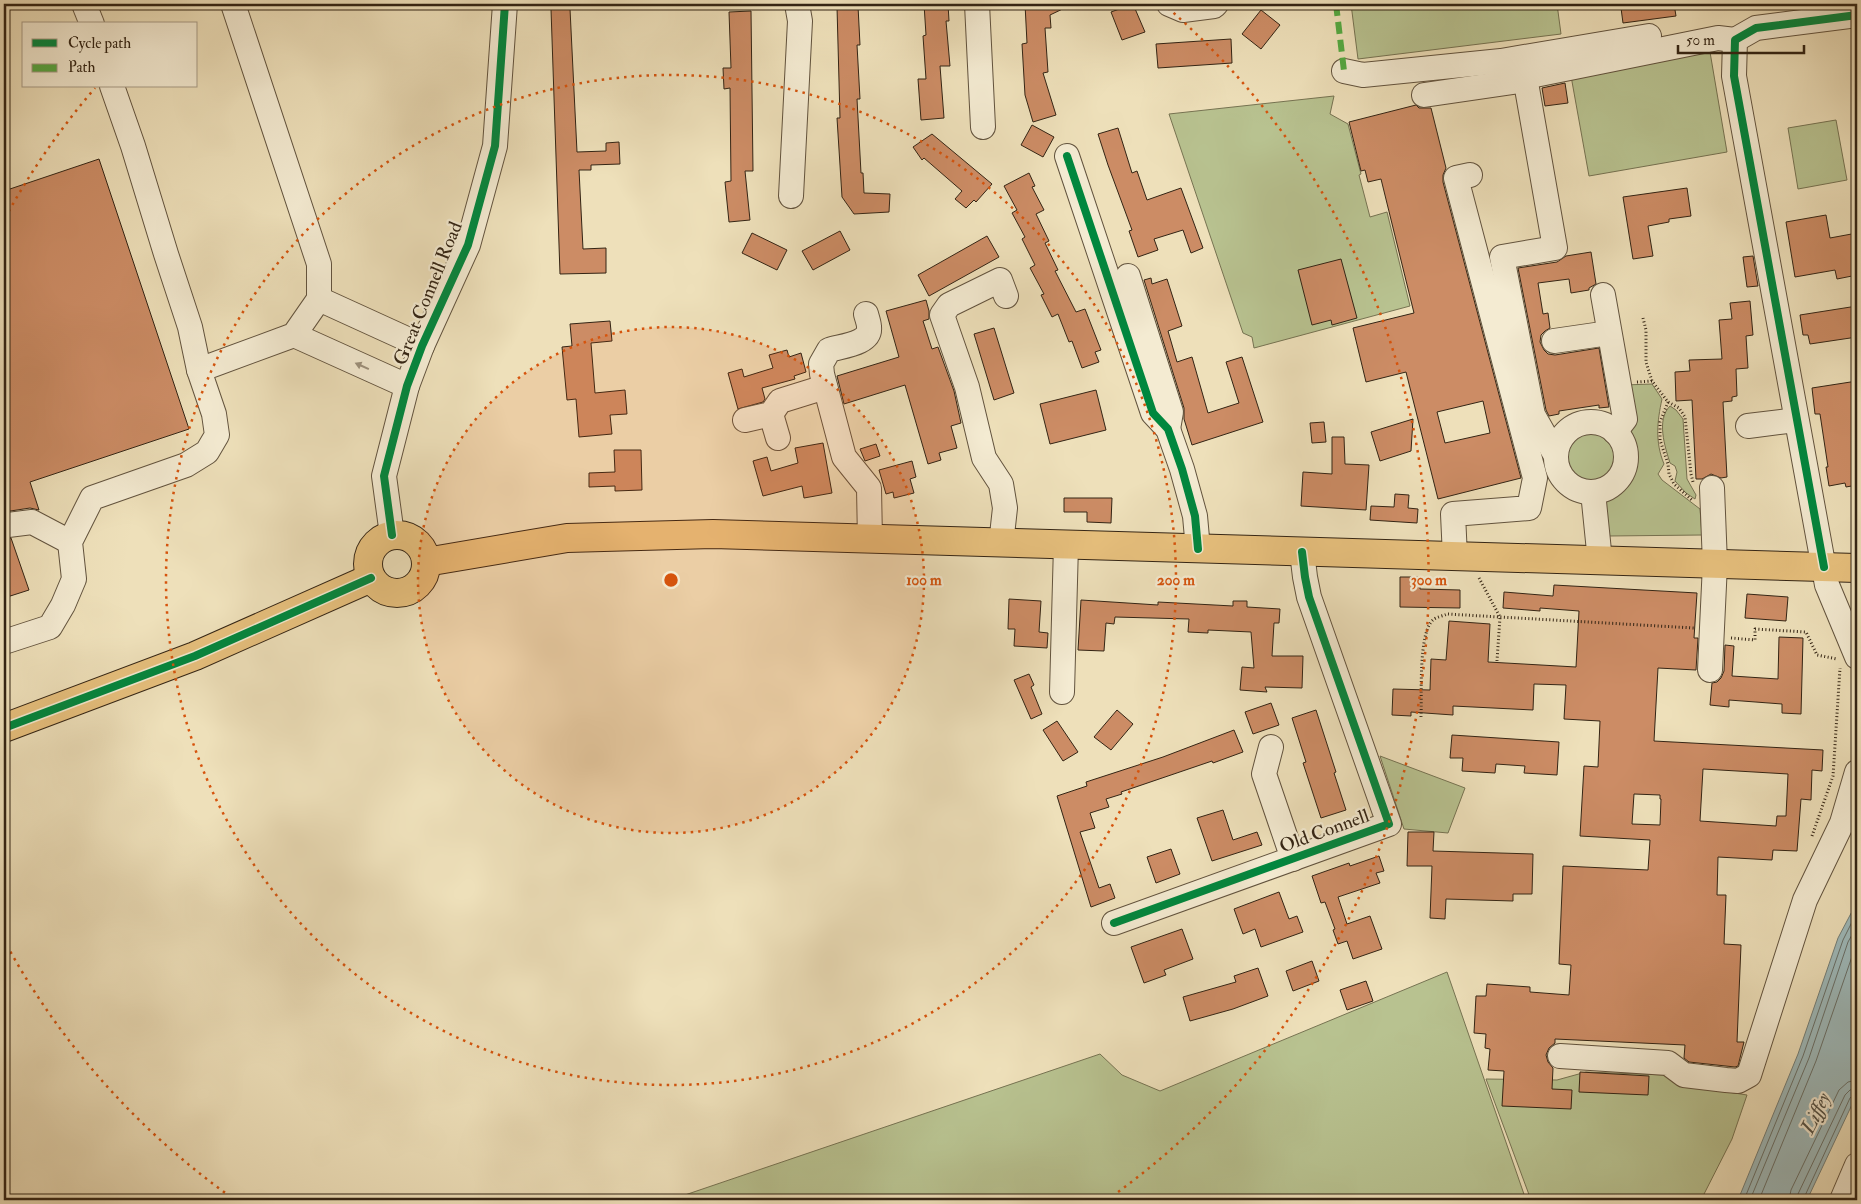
<svg xmlns="http://www.w3.org/2000/svg" width="1861" height="1204" font-family="'IM FELL Double Pica',serif">
<rect width="100%" height="100%" fill="#eee0ba"/>
<filter id="stains"><feTurbulence type="fractalNoise" baseFrequency=".004" numOctaves="4"/><feColorMatrix values="0 0 0 0 .2 0 0 0 0 .09 0 0 0 0 .02 0 0 0 .5 -.17"/></filter>
<radialGradient id="worn" r=".72"><stop offset=".6" stop-color="#630" stop-opacity="0"/><stop offset="1" stop-color="#630" stop-opacity=".3"/></radialGradient>
<g fill="#b8c290" stroke="#767352">
<polygon points="1351,4 1557,4 1561,34 1358,59"/>
<polygon points="1710,52 1727,152 1589,176 1571,76"/>
<polygon points="1334,96 1330,114 1348,124 1361,174 1359,175 1370,217 1387,212 1410,306 1254,348 1252,337 1243,333 1169,114"/>
<polygon points="1836,120 1847,180 1798,189 1788,128"/>
<path d="M1652 384 1662 399C1657 422 1655 442 1664 464L1658 474 1662 480 1700 509 1702 535 1609 536 1605 496 1617 488 1626 477 1635 455 1628 418 1624 385Z"/>
<path d="M1670 406 1676 410 1683 419 1687 479 1696 495 1695 499 1686 493 1675 481 1677 472 1675 466 1670 463C1665 447 1656 420 1670 406Z"/>
<circle cx="1588" cy="459" r="27"/>
<polygon points="1380,756 1465,788 1448,833 1404,829"/>
<polygon points="1447,972 1526,1200 675,1200 679,1197 1100,1054 1122,1075 1160,1091"/>
<polygon points="1586,1072 1666,1075 1678,1084 1747,1095 1732,1139 1701,1200 1531,1200 1486,1079 1557,1080"/>
</g>
<polygon fill="#9ebabb" stroke="#737e78" points="1857,902 1857,1094 1807,1200 1738,1200 1798,1054 1838,938"/>
<g fill="none" stroke-linecap="round" stroke-linejoin="round">
<g stroke="#686f68" stroke-width="1">
<polyline points="1744,1200 1803,1056 1843,940 1857,912"/>
<polyline points="1750,1200 1809,1058 1848,942 1857,926"/>
<polyline points="1759,1200 1816,1061 1857,942"/>
<polyline points="1789,1200 1791,1190 1839,1090 1848,1082 1857,1080"/>
<polyline points="1796,1200 1798,1194 1845,1095 1850,1090 1857,1088"/>
<polyline points="1803,1200 1850,1098 1853,1095 1857,1094"/>
</g>
</g>
<g fill="#cc8c65" stroke="#332414" fill-rule="evenodd">
<polygon points="924,4 948,4 949,21 946,21 950,66 940,66 944,118 921,120 918,79 926,79 923,36 926,35"/>
<polygon points="1025,4 1073,4 1050,15 1051,28 1045,28 1048,72 1043,73 1056,115 1033,122 1025,95 1022,44 1027,43"/>
<polygon points="1133,4 1145,32 1122,40 1111,12"/>
<polygon points="1654,4 1674,4 1676,16 1623,23 1621,8"/>
<polygon points="858,6 860,45 857,45 860,99 857,99 861,173 863,173 864,193 890,194 889,212 854,214 842,197 837,118 840,118 837,7"/>
<polygon points="551,9 570,9 577,152 606,151 606,143 619,142 620,164 591,165 591,170 579,170 583,249 606,248 606,273 560,274"/>
<polygon points="1261,10 1280,25 1261,49 1242,34"/>
<polygon points="751,11 753,171 745,171 750,220 729,222 725,182 731,181 730,88 724,89 723,68 731,68 729,12"/>
<polygon points="1231,39 1232,63 1158,68 1156,44"/>
<polygon points="1565,83 1568,103 1545,106 1542,88"/>
<path d="M1416 105 1419 108H1431L1446 168 1443 175V182L1521 478 1438 499 1406 372 1366 382 1353 328 1414 313 1381 179 1368 182 1365 170 1361 171 1349 122ZM1483 401 1490 433 1445 443 1437 412Z"/>
<polygon points="1032,125 1054,137 1043,157 1021,145"/>
<polygon points="1118,128 1132,173 1137,171 1147,200 1181,188 1203,248 1191,253 1183,230 1154,239 1158,250 1138,257 1129,231 1132,230 1108,165 1098,134"/>
<polygon points="932,134 992,184 976,202 974,200 966,208 955,199 962,191 924,158 922,160 913,147"/>
<polygon points="99,159 189,429 30,482 39,510 30,508 4,512 4,191"/>
<polygon points="1029,173 1035,186 1032,187 1044,210 1036,214 1049,241 1045,243 1058,270 1055,271 1076,312 1085,309 1101,350 1095,352 1099,362 1082,368 1072,341 1069,342 1058,314 1052,317 1041,295 1044,294 1030,268 1035,265 1022,239 1025,237 1012,213 1017,210 1004,186"/>
<polygon points="1687,188 1691,216 1669,219 1669,222 1648,226 1653,256 1633,259 1623,197"/>
<polygon points="1826,215 1830,238 1857,233 1857,275 1837,279 1835,270 1795,277 1786,222"/>
<polygon points="840,231 850,250 813,270 802,251"/>
<polygon points="752,233 787,250 777,270 742,253"/>
<polygon points="987,236 999,257 929,296 918,275"/>
<polygon points="1591,252 1596,284 1589,288 1589,290 1571,293 1569,279 1538,283 1543,314 1548,313 1550,328 1545,331 1541,335 1540,342 1544,350 1548,354 1555,355 1599,348 1609,407 1599,408 1599,405 1559,411 1559,414 1549,416 1546,410 1518,268 1557,262 1566,256"/>
<polygon points="1753,256 1758,286 1747,287 1743,257"/>
<polygon points="1341,259 1357,318 1332,325 1331,320 1312,325 1298,270"/>
<polygon points="1151,278 1152,284 1167,279 1182,326 1168,331 1177,362 1192,357 1208,413 1239,403 1226,362 1242,357 1263,422 1192,445 1184,419 1184,408 1144,280"/>
<polygon points="926,300 929,311 929,319 923,321 932,349 938,347 954,391 961,423 951,426 957,448 939,453 941,460 928,464 905,385 844,404 837,376 899,357 886,311"/>
<polygon points="1750,301 1753,335 1746,336 1748,368 1736,369 1737,396 1732,397 1732,401 1723,402 1727,477 1721,478 1711,474 1702,479 1696,479 1692,400 1676,401 1675,372 1690,371 1689,360 1722,359 1719,320 1732,319 1730,303"/>
<polygon points="1857,306 1857,337 1810,344 1808,335 1803,335 1800,315"/>
<polygon points="610,321 612,341 591,343 595,393 625,390 627,414 610,415 612,434 579,437 576,399 567,400 562,347 572,346 570,324"/>
<polygon points="994,328 1014,393 994,400 974,334"/>
<polygon points="787,350 789,357 801,353 806,372 794,376 795,379 762,388 765,399 763,402 738,409 728,373 742,369 744,377 773,368 769,355"/>
<polygon points="1857,381 1857,485 1846,487 1845,483 1829,486 1826,467 1828,467 1820,414 1815,414 1812,388"/>
<polygon points="1096,390 1106,430 1050,444 1040,404"/>
<polygon points="1413,419 1411,451 1380,461 1371,432"/>
<polygon points="1324,422 1326,442 1312,443 1310,423"/>
<polygon points="1332,437 1344,437 1345,464 1369,465 1366,510 1301,506 1303,472 1332,474"/>
<polygon points="823,443 832,493 804,498 802,486 763,496 753,461 767,457 771,471 798,463 795,448"/>
<polygon points="876,444 880,456 865,461 860,449"/>
<polygon points="614,450 641,450 642,490 615,491 615,486 589,487 589,473 615,472"/>
<polygon points="912,461 916,477 910,479 914,493 894,498 893,492 886,494 879,470"/>
<polygon points="1395,494 1409,495 1408,508 1418,509 1417,523 1370,520 1371,506 1394,507"/>
<polygon points="1064,498 1112,498 1111,523 1087,522 1087,512 1064,512"/>
<polygon points="4,538 11,538 29,590 4,598"/>
<polygon points="1400,577 1420,577 1420,589 1460,590 1460,608 1400,607"/>
<path d="M1554 585 1697 593 1694 638H1698L1696 670 1658 668 1654 741 1823 750 1822 771 1812 770 1811 800 1801 799 1797 851 1773 850 1772 860 1718 857 1717 895H1726L1724 944 1741 945 1737 1042H1744L1738 1066 1735 1067 1689 1062 1684 1058 1685 1045 1555 1039V1043L1549 1048 1546 1055 1548 1062 1553 1068 1552 1089 1572 1090 1571 1109 1502 1106 1504 1071 1488 1070 1490 1049 1485 1048 1486 1034 1474 1033 1476 996H1486L1487 984 1530 987V992L1569 995 1571 965 1559 964 1563 866 1648 870 1650 840 1580 836 1584 766 1598 767 1600 721 1564 719 1566 685 1534 684 1533 710 1453 706V715L1411 712V716L1392 715 1393 689 1430 690 1431 659 1446 660 1449 621 1490 624 1488 662 1576 667 1579 611 1540 608V611L1503 608 1504 592 1553 596ZM1703 769 1788 774 1786 816H1777L1776 826 1700 821ZM1634 794 1660 795V799H1661L1660 825 1632 824Z"/>
<polygon points="1747,594 1788,597 1786,621 1745,618"/>
<polygon points="1009,599 1041,601 1039,632 1048,633 1047,648 1014,646 1015,629 1008,629"/>
<polygon points="1081,600 1158,605 1158,602 1233,606 1233,601 1247,601 1247,607 1280,609 1279,623 1274,623 1272,656 1303,656 1302,688 1265,687 1267,692 1240,690 1242,667 1254,668 1251,632 1208,630 1208,633 1188,632 1189,619 1115,617 1114,624 1106,623 1104,651 1078,650"/>
<polygon points="1779,637 1803,638 1801,714 1782,713 1782,704 1729,700 1729,707 1710,705 1712,683 1717,682 1721,678 1724,671 1725,645 1734,646 1732,676 1778,679"/>
<polygon points="1029,674 1034,685 1031,687 1042,714 1031,719 1014,680"/>
<polygon points="1271,703 1279,725 1253,734 1245,712"/>
<polygon points="1117,710 1133,724 1111,750 1094,737"/>
<polygon points="1316,710 1336,772 1334,773 1346,810 1321,818 1303,763 1306,762 1292,718"/>
<polygon points="1057,721 1078,752 1063,761 1043,730"/>
<polygon points="1234,730 1243,752 1213,763 1212,761 1121,792 1122,794 1106,799 1109,807 1090,813 1095,828 1080,832 1099,888 1110,884 1115,898 1091,907 1057,796 1087,786 1086,782 1163,757"/>
<polygon points="1452,735 1559,742 1557,775 1524,773 1525,766 1496,764 1495,773 1462,771 1463,758 1450,758"/>
<polygon points="1223,810 1233,840 1257,832 1262,845 1212,861 1197,818"/>
<polygon points="1408,832 1434,832 1433,851 1533,854 1532,894 1513,894 1513,901 1446,899 1445,919 1430,918 1432,866 1407,866"/>
<polygon points="1171,849 1180,874 1156,883 1147,857"/>
<polygon points="1379,856 1384,871 1376,873 1380,883 1338,897 1347,924 1370,916 1382,949 1353,959 1347,941 1338,944 1333,930 1335,929 1325,902 1321,903 1312,876 1349,863 1350,866"/>
<polygon points="1279,892 1289,919 1297,916 1303,932 1261,947 1255,929 1243,934 1234,909"/>
<polygon points="1182,929 1193,959 1164,970 1166,975 1144,983 1131,947"/>
<polygon points="1312,961 1319,981 1293,991 1286,971"/>
<polygon points="1258,968 1268,996 1233,1009 1190,1021 1183,997 1236,982 1234,976"/>
<polygon points="1366,981 1373,1001 1347,1010 1340,990"/>
<polygon points="1580,1072 1649,1076 1648,1095 1579,1092"/>
</g>
<g fill="none" stroke-linecap="round" stroke-linejoin="round">
<defs>
<g id="minor">
<polyline points="84,4 92,24"/>
<polyline points="977,4 983,127"/>
<polyline points="1169,4 1183,10 1214,6 1216,4"/>
<polyline points="1857,15 1756,28 1735,40 1734,76 1827,585 1857,657"/>
<polyline points="1344,71 1363,75 1501,61 1649,36"/>
<polyline points="112,86 133,146 166,254 190,327 199,370"/>
<polyline points="1424,95 1520,81 1525,77"/>
<polyline points="1067,156 1153,413 1168,429 1182,469 1195,516 1198,549"/>
<polyline points="791,196 800,21 797,4"/>
<polyline points="1128,276 1171,412 1168,429"/>
<polyline points="1603,295 1625,419 1615,432"/>
<polyline points="319,299 422,346"/>
<path d="M866 314C867 318 869 323 869 327 871 344 841 346 829 350L821 364 822 374 844 457 869 488 870 540"/>
<polyline points="294,335 407,386"/>
<polyline points="1554,341 1609,333"/>
<polyline points="771,414 778,438"/>
<polyline points="745,420 771,414 780,401 825,387"/>
<circle cx="1591" cy="457" r="35"/>
<polyline points="1748,426 1796,420"/>
<polyline points="1555,454 1533,415 1502,257 1555,248 1525,77 1718,38 1735,40"/>
<polyline points="1593,492 1600,561"/>
<polyline points="8,525 32,522 70,542"/>
<polyline points="392,535 384,476 407,386 422,346 468,245 495,146 505,4"/>
<polyline points="1001,544 1005,508 1001,484 984,458 967,387 942,315 949,305 1000,280 1006,296"/>
<polyline points="1455,557 1453,514 1529,508 1535,478 1456,178 1470,175"/>
<polyline points="4,642 50,627 63,605 74,579 70,542 92,498 186,465 207,452 217,435 214,414 199,370 294,335 319,299 319,264 233,4"/>
<polyline points="1710,670 1715,564 1712,488"/>
<polyline points="1062,692 1066,545"/>
<polyline points="1271,747 1264,774 1293,859"/>
<polyline points="1114,923 1389,824 1309,597 1305,577 1302,552"/>
<polyline points="1560,1056 1668,1063 1684,1075 1726,1080 1738,1081 1749,1075 1805,900 1842,823 1857,772"/>
<polyline points="1842,1200 1857,1165"/>
</g>
<g id="major">
<circle cx="397" cy="564" r="29"/>
<polyline points="426,562 567,538 713,534 1857,568"/>
<polyline points="4,728 195,656 371,578"/>
</g>
</defs>
<use href="#minor" stroke="#62533e" stroke-width="26"/>
<use href="#major" stroke="#332414" stroke-width="30"/>
<g stroke="#332414" stroke-width="3" stroke-dasharray="1 2.5" stroke-linecap="butt">
<polyline points="1643,318 1646,330 1646,362 1652,381 1668,402 1679,408 1685,417 1691,474 1693,482"/>
<polyline points="1637,382 1652,381"/>
<polyline points="1668,402 1660,422 1660,440 1668,464 1669,474 1674,484 1693,501"/>
<polyline points="1479,578 1500,617 1497,661"/>
<polyline points="1731,638 1755,640 1755,629 1806,632 1817,655 1837,659"/>
<path d="M1421 717C1422 697 1418 633 1433 620 1436 617 1443 616 1447 614L1694 628"/>
<polyline points="1812,836 1833,776 1840,668"/>
</g>
<use href="#minor" stroke="#f4ebd2" stroke-width="24"/>
<use href="#major" stroke="#e7c07d" stroke-width="28"/>
<polyline stroke="#54aa42" stroke-width="6" stroke-dasharray="12 6" stroke-linecap="butt" points="1336,4 1344,71"/>
<defs>
<g id="cycleway">
<polyline points="1067,156 1153,413 1168,429 1182,469 1195,516 1198,549"/>
<polyline points="392,535 384,476 407,386 422,346 468,245 495,146 505,4"/>
<polyline points="1824,567 1734,76 1735,40 1756,28 1857,15"/>
<polyline points="4,728 195,656 371,578"/>
<polyline points="1114,923 1389,824 1309,597 1305,577 1302,552"/>
</g>
</defs>
<use href="#cycleway" stroke="#f4ebd2" stroke-width="11"/>
<use href="#cycleway" stroke="#00873e" stroke-width="8"/>
</g>
<defs><path id="oneway-solid" d="M-6-.8H1V-3.2L6.5 0L1 3.2V.8H-6Z" transform="scale(1.25)"/></defs>
<use fill="#9d917c" href="#oneway-solid" transform="translate(362 366) rotate(-156)"/>
<circle cx="671" cy="580" r="253" fill="#d6540d" fill-opacity=".12"/>
<g fill="none" stroke="#d6540d" stroke-width="2.5" stroke-dasharray="2.5 5">
<circle cx="671" cy="580" r="253"/>
<circle cx="671" cy="580" r="505"/>
<path d="M231 1197A758 758 0 0 1 5 942M5 218A758 758 0 0 1 95 88M1168 8A758 758 0 0 1 1111 1197"/>
</g>
<g text-anchor="middle" stroke-width="4.5" stroke-linejoin="round" paint-order="stroke">
<g font-size="19" fill="#332414" stroke="#f4ebd2">
<text transform="translate(427 293) rotate(-68)" y="7">Great Connell Road</text>
<text transform="translate(1324 830) rotate(-20)" y="7">Old Connell</text>
</g>
<g font-size="20" font-style="italic" fill="#535146" stroke="#f4ebd2">
<text transform="translate(1815 1113) rotate(-64)" y="7">Liffey</text>
</g>
</g>
<circle cx="671" cy="580" r="8" fill="#d6540d" stroke="#f4ebd2" stroke-width="2.5"/>
<g font-size="15" text-anchor="middle" font-weight="bold" fill="#d6540d" stroke="#f4ebd2" stroke-width="4.5" stroke-linejoin="round" paint-order="stroke">
<text x="924" y="585">100 m</text>
<text x="1176" y="585">200 m</text>
<text x="1429" y="585">300 m</text>
</g>
<rect width="1861" height="1204" fill="none" stroke="#eee0ba" stroke-width="20"/>
<rect x="5" y="5" width="1851" height="1194" fill="none" stroke="#332414" stroke-width="2.5"/>
<rect x="10" y="10" width="1841" height="1184" fill="none" stroke="#332414"/>
<rect x="22" y="22" width="175" height="65" fill="#f4ebd2" stroke="#a79b86"/>
<rect x="32" y="39" width="25" height="8" fill="#00873e" stroke="#a79b86"/>
<text x="68" y="48" font-size="15" fill="#332414">Cycle path</text>
<rect x="32" y="64" width="25" height="8" fill="#54aa42" stroke="#a79b86"/>
<text x="68" y="72" font-size="15" fill="#332414">Path</text>
<path d="M1678 45v8h126v-8" fill="none" stroke="#332414" stroke-width="2.5"/>
<text x="1686" y="45" font-size="15" fill="#332414" stroke="#f4ebd2" stroke-width="4" paint-order="stroke">50 m</text>
<rect width="100%" height="100%" filter="url(#stains)"/>
<rect width="100%" height="100%" fill="url(#worn)"/>
</svg>
